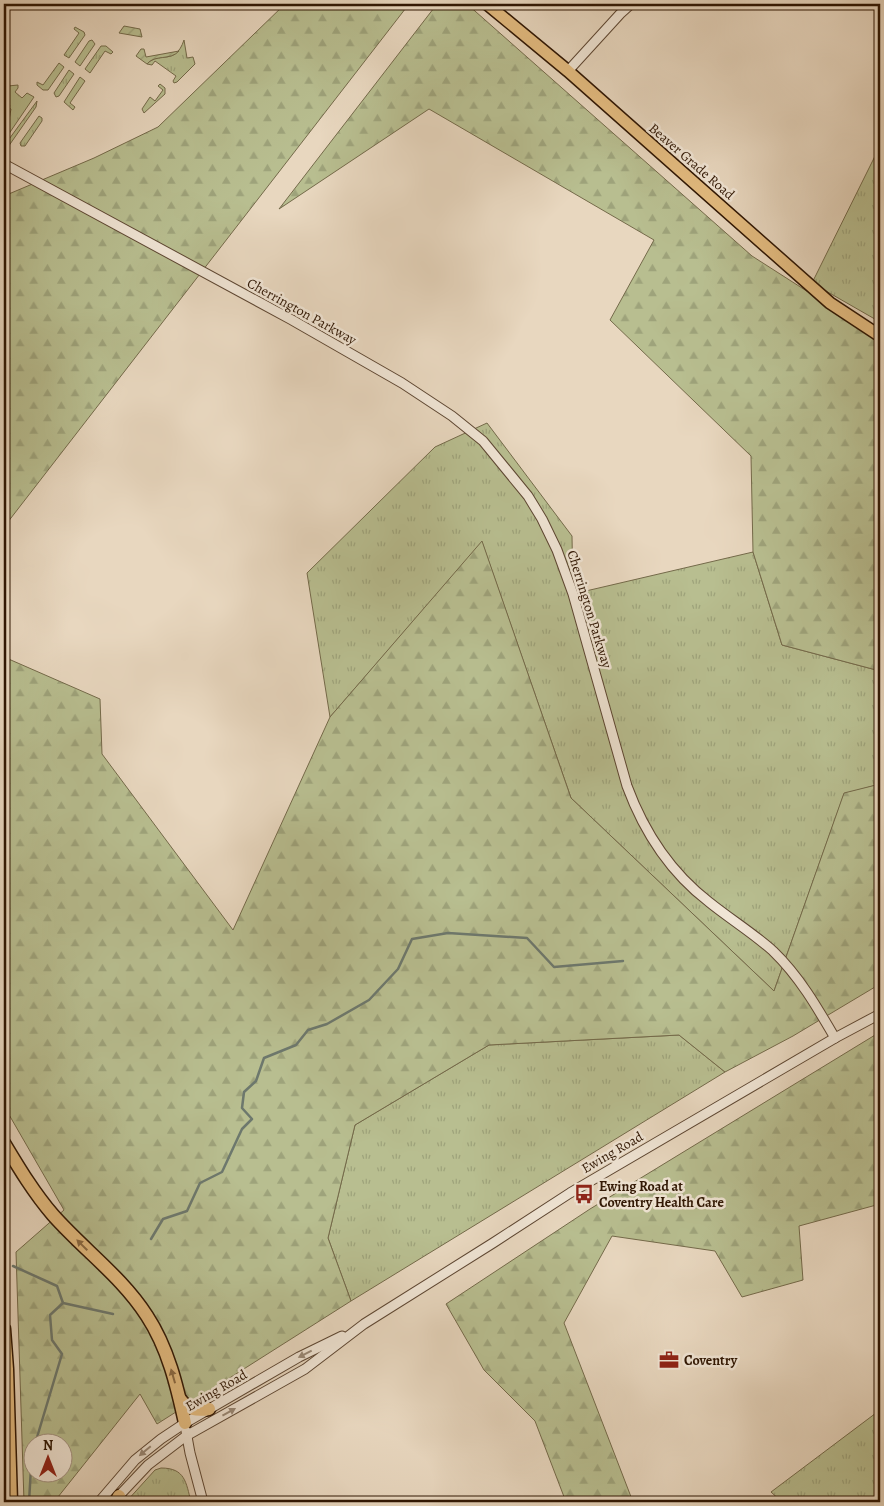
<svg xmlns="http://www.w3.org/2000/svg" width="884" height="1506" font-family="Alegreya,serif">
<defs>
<pattern id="grass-tufts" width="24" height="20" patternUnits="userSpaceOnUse" patternTransform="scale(1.25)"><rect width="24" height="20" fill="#b8be90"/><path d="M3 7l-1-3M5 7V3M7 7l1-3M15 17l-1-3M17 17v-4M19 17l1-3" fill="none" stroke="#9ea37b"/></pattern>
<pattern id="forest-firs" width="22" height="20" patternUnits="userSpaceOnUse" patternTransform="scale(1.25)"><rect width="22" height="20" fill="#b8be90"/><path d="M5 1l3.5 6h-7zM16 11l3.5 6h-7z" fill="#9ea37b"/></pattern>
<pattern id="garden-furrows" width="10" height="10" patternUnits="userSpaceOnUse" patternTransform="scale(1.25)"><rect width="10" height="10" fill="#b8be90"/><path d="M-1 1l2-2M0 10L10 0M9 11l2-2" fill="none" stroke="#9ea37b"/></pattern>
</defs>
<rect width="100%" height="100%" fill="#e8d7bf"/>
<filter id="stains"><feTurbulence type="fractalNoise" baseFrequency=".004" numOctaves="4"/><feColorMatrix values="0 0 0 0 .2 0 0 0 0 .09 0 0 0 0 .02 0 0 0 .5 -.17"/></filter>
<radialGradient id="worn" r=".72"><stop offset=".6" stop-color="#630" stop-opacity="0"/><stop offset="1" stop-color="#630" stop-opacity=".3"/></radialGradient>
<g fill="url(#grass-tufts)" stroke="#746a4a">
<polygon points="75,27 84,32 85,35 69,58 64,55 79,33 74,29"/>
<polygon points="92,40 95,44 80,66 75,62 89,41"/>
<path d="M184 40 187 58 193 57 195 64 177 82 174 83 173 81 176 76 155 61 152 65 147 64C159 50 175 67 184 40Z"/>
<polygon points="101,46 106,46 113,52 111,54 105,51 90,73 85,69"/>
<polygon points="4,60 8,86 18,85 18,88 15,92 22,98 27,93 34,97 4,141 4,124 9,120 11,109 8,108 7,101 4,100"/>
<polygon points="59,63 64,67 48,90 43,90 37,85 37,82 43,85"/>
<polygon points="69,70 74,74 59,96 56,97 54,93"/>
<polygon points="80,77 85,81 70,103 75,107 73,110 64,102"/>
<polygon points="160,84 165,88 165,94 144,113 142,109 150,97 155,101 163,90 158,86"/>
<polygon points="37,101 36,107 8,147 4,151 4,146"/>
<polygon points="39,116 42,118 42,121 25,146 21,146 20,143"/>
<polygon points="880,146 880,322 812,283"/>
<polygon points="487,423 572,536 573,594 753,552 782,645 880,671 880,784 844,794 774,991 571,798 482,542 330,717 307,573 435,447"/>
<polygon points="679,1035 725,1072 351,1301 328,1238 355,1125 489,1045"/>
<polygon points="880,1410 880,1502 782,1502 771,1492"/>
<path d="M161 1468C185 1468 186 1482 191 1502H126L155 1470Z"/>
</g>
<g fill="url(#forest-firs)" stroke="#746a4a" fill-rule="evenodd">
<polygon points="285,4 409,4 4,527 4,196 94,158 158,127"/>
<polygon points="437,4 467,4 752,256 880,338 880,671 782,645 753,552 751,456 610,320 654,240 429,109 279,209"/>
<path d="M482 541 571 798 774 991 844 793 880 784V984L793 1036 725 1072 679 1035 489 1045 355 1125 328 1238 351 1301 157 1424 140 1394 54 1502H24L16 1252 64 1210 4 1106V657L100 699 102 754 233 930 330 717ZM32 1444H62V1474H32Z"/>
<polygon points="880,1032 880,1204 799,1226 803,1280 742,1297 715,1251 612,1236 564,1323 633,1502 566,1502 535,1421 484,1370 446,1304 590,1209"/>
</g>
<g fill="url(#garden-furrows)" stroke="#746a4a">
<polygon points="124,26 140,29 142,37 119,33"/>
<path d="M141 49H144L146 57 179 51C170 61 155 54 147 64L136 56Z"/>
</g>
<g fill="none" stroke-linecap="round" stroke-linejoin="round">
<g stroke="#6d786d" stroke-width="2.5">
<polyline points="151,1239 163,1219 187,1211 200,1183 222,1172 242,1129 252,1119 242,1108 244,1092 256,1081 264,1058 296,1045 308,1030 327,1024 369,1000 398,969 412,939 448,933 527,938 554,967 623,961"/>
<polyline points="13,1266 57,1286 63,1303 50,1315 52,1340 62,1354 35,1444"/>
<polyline points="63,1303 113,1314"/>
<polyline points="29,1502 32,1451"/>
</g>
<defs>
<g id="minor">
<polyline points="568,71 620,14 631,4"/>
<path d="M4 164 292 320 402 383 452 416 483 441 528 496 542 519 557 550 573 594 627 786C644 832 670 872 709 902 730 919 753 933 773 951 799 976 817 1007 835 1038"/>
<polyline points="186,1431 190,1453 203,1502"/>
<polyline points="116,1499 148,1465 186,1436 305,1369 364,1324 493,1243 570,1193 835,1038 880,1014"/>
<polyline points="99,1502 135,1460 161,1439 185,1423 299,1357 342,1336"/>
</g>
<polyline id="major" points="487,4 568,71 830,303 880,336"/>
<g id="highway">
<path d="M4 1143C19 1168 34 1193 53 1215 84 1250 122 1277 147 1316 168 1348 177 1386 185 1423"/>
<polyline points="4,1329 7,1369 11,1502"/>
<path d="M180 1399C188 1410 197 1411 209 1409"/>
<polyline points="116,1502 119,1496"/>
</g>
</defs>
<use href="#minor" stroke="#5d4632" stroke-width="11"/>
<use href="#major" stroke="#2f1603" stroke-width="14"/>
<use href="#highway" stroke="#2f1603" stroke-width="15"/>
<use href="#minor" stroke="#f0e5d5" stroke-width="9"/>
<use href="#major" stroke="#e4bc80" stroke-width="11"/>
<use href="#highway" stroke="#e4bc80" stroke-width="12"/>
</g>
<defs><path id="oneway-solid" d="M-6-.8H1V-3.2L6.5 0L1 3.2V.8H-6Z" transform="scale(1.25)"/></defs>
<g fill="#8a6942">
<use href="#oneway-solid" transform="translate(82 1245) rotate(-135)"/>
<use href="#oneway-solid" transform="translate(173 1376) rotate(-106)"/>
</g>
<g fill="#998876">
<use href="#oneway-solid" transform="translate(305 1354) rotate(153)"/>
<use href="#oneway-solid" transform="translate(229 1412) rotate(-29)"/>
<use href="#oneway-solid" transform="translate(145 1451) rotate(140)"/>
</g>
<defs>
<symbol id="bus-bare" viewBox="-9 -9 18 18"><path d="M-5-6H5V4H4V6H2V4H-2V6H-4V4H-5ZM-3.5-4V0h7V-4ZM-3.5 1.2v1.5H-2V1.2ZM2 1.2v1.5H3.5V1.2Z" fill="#8f2418" stroke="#f0e5d5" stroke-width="2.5" paint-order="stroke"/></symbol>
<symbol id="office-bare" viewBox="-9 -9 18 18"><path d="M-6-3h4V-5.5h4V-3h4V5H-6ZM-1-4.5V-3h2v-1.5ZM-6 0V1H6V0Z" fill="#8f2418" stroke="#f0e5d5" stroke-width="2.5" paint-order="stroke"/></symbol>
</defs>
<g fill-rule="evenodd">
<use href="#bus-bare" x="570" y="1180" width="28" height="28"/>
<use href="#office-bare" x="655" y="1346" width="28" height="28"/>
</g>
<g text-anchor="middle" stroke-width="5" stroke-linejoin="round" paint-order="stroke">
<g font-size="14" fill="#2f1603" stroke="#f0e5d5">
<text transform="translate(692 161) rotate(41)" y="5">Beaver Grade Road</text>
<text transform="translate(302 311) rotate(29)" y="5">Cherrington Parkway</text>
<text transform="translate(590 609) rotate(73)" y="5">Cherrington Parkway</text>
<text transform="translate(612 1152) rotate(-30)" y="5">Ewing Road</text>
<text transform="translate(216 1390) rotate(-30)" y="5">Ewing Road</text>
</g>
<g font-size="14" font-weight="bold" fill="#2f1603" stroke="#f0e5d5" text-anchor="start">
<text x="599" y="1191">Ewing Road at<tspan x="599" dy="16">Coventry Health Care</tspan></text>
<text x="684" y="1365">Coventry</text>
</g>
</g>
<rect width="884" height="1506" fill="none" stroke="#e8d7bf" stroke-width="20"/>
<rect x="5" y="5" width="874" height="1496" fill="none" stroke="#2f1603" stroke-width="2.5"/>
<rect x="10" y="10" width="864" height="1486" fill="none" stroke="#2f1603"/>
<g transform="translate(48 1458)"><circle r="24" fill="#f0e5d5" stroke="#a39281"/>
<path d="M0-4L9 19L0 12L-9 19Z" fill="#8f2418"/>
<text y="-8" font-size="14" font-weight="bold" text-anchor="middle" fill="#2f1603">N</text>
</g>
<rect width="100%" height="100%" filter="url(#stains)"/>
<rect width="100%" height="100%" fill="url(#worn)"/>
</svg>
